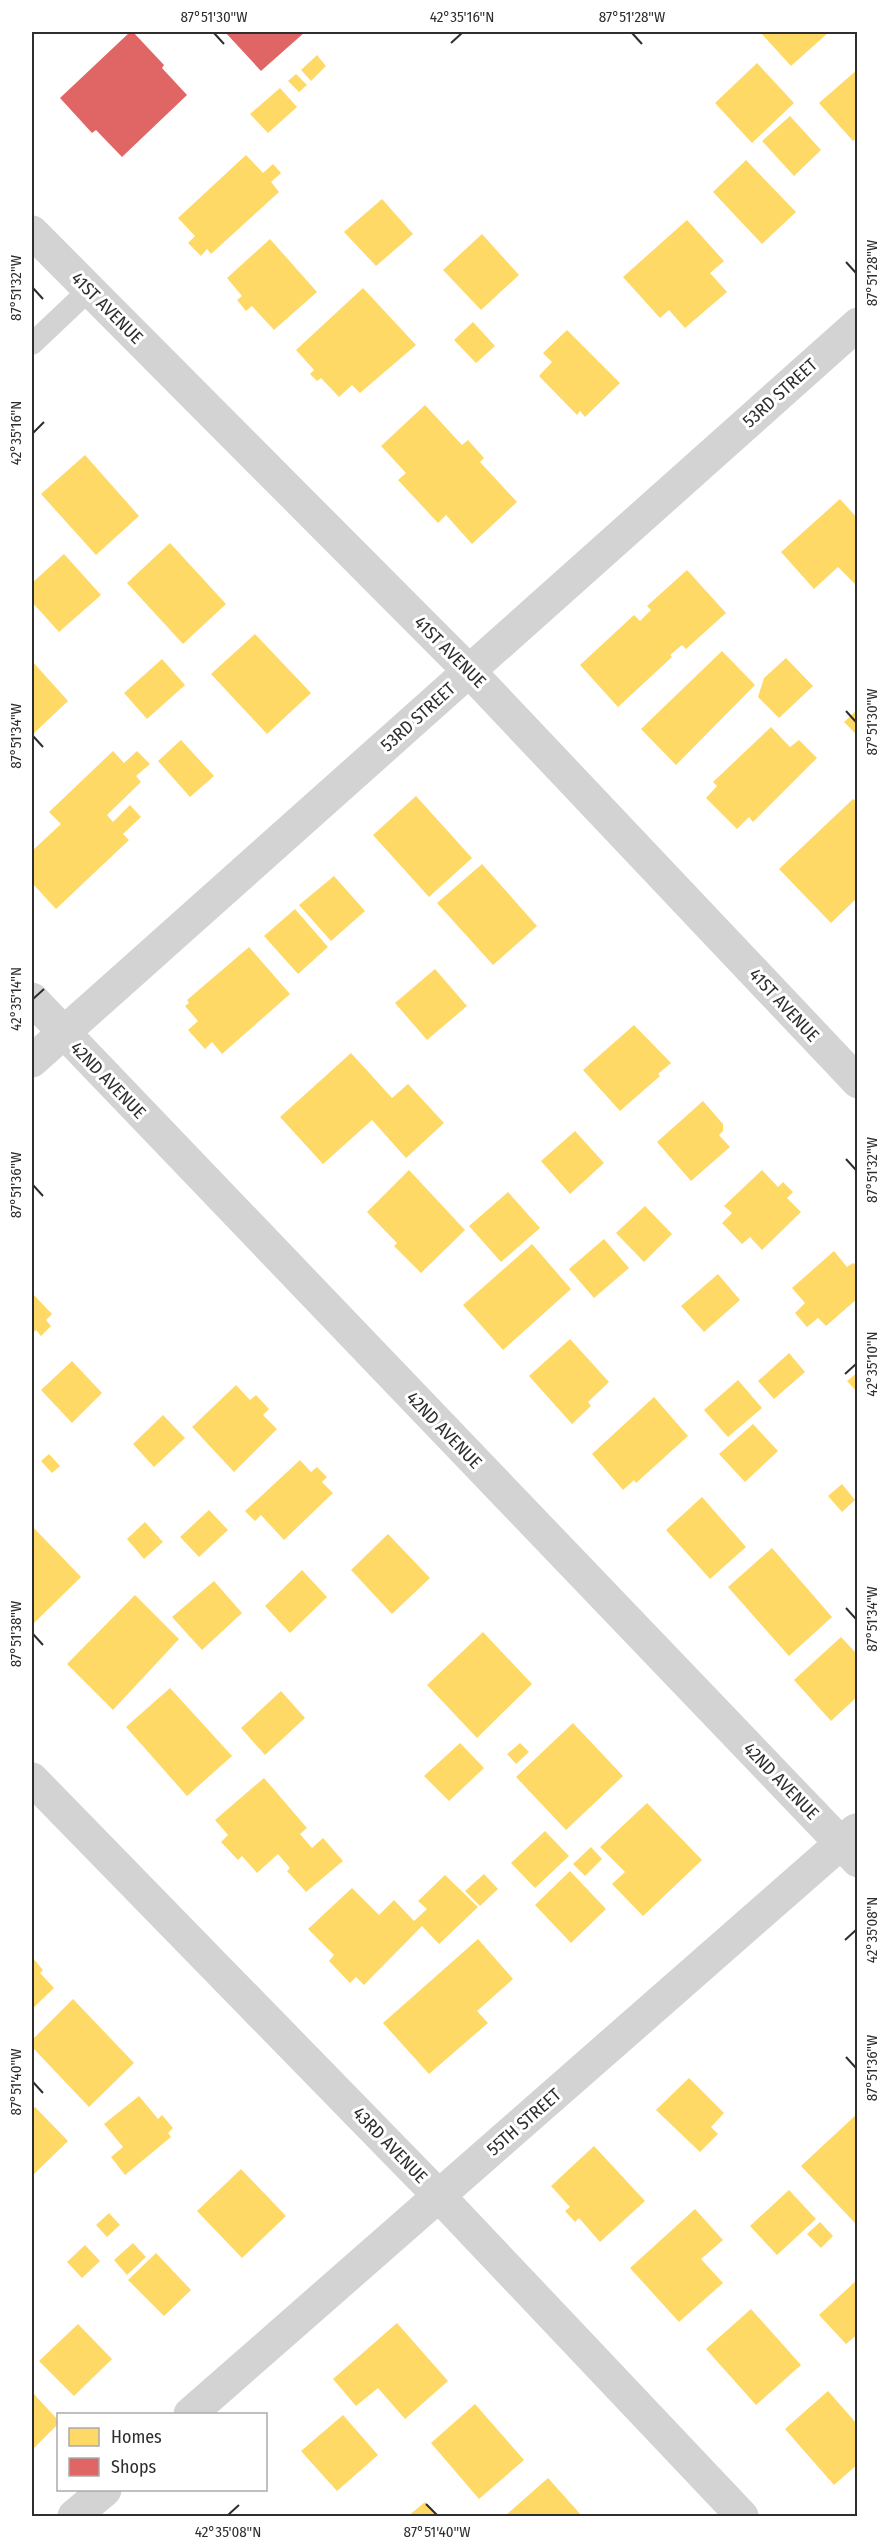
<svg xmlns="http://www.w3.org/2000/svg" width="889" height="2548" font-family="'Fira Sans Condensed',sans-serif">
<rect width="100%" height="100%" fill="#fff"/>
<g fill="#ffd966">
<polygon points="760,32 829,32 791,66"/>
<polygon points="317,55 326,66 311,81 301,70"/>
<polygon points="757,63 794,103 752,143 715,103"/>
<polygon points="858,69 858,137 853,141 819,103"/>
<polygon points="296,74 307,85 299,92 288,81"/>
<polygon points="280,88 297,107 268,133 250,114"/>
<polygon points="790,116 821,150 794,176 762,141"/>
<polygon points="246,155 263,173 273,164 281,173 271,182 279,192 211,254 207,249 201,256 188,243 195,236 178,218"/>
<polygon points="746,160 796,212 762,244 713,192"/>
<polygon points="382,199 413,234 376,266 344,232"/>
<polygon points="687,220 724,261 710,273 727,292 685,328 669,310 660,318 623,277"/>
<polygon points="482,234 519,275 481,310 443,270"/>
<polygon points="270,239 317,292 274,330 252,306 246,311 237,300 242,296 227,278"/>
<polygon points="363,288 416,345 360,393 352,385 339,397 321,378 317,381 310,374 314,370 296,350"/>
<polygon points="473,322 495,346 476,363 454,340"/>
<polygon points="567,330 620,383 585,417 580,411 577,415 539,376 552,362 543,353"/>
<polygon points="425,405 462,445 468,440 484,458 480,462 517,502 472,544 446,515 438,523 398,480 406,473 381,446"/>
<polygon points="85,455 139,516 96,555 41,494"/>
<polygon points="840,499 858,519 858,587 838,567 814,589 781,552"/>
<polygon points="170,543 226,604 183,644 127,583"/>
<polygon points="64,554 101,595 59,632 32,602 32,583"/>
<polygon points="687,570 726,613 686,649 682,645 670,655 672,657 618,707 580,665 634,615 640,621 651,610 647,606"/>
<polygon points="255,634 311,693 267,734 211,674"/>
<polygon points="722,651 755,685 676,765 641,729"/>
<polygon points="786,658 813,686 779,718 758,697 764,678"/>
<polygon points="162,659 185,685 147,719 124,693"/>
<polygon points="32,661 68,701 32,735"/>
<polygon points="858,709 858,736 844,722"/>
<polygon points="771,727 790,747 799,740 817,758 753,822 749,817 737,829 706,798 717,786 713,782"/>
<polygon points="181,740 214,776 190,797 158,761"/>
<polygon points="113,751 124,763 137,751 150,764 136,776 141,782 107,815 113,822 130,805 141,817 123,834 129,840 56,909 32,883 32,851 61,824 49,812"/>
<polygon points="416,796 472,858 429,897 373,835"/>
<polygon points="853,799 858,803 858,897 831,923 779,869"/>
<polygon points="482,864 537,926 493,965 437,903"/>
<polygon points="334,876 365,911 331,941 299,905"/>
<polygon points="295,909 328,947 298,974 264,936"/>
<polygon points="249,947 290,994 222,1054 212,1042 205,1049 188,1030 198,1021 185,1006 189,1003 187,1000"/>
<polygon points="435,969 467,1006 427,1040 395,1003"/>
<polygon points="634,1025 671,1063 658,1074 660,1076 620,1111 583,1070"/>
<polygon points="351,1053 392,1098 408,1084 444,1123 406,1158 372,1120 323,1164 280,1117"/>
<polygon points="703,1101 723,1124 723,1131 719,1135 730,1147 691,1181 657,1142"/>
<polygon points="575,1131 604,1163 570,1194 541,1161"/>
<polygon points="409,1170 465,1230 421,1273 394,1246 397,1243 367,1212"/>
<polygon points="762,1170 778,1187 783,1182 793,1192 787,1198 801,1212 762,1250 750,1237 742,1244 722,1223 732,1213 724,1206"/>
<polygon points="508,1192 540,1228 501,1262 469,1226"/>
<polygon points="645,1206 672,1234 644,1262 616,1233"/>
<polygon points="604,1239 629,1268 594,1298 569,1269"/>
<polygon points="532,1244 571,1289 503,1350 463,1305"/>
<polygon points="834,1251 847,1267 853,1263 858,1267 858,1298 826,1326 818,1318 807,1327 795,1313 805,1303 792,1288"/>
<polygon points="718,1274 740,1300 704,1332 681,1306"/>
<polygon points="32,1293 52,1314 46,1320 51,1326 41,1336 36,1330 32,1334"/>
<polygon points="570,1339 609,1382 588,1402 591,1406 572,1424 529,1376"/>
<polygon points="789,1353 805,1372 774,1399 758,1381"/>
<polygon points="72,1361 102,1393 72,1423 41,1390"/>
<polygon points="858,1372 858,1393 847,1381"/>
<polygon points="738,1380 762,1408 728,1437 704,1410"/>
<polygon points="236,1385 250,1400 256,1395 269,1409 263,1415 277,1429 234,1472 192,1427"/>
<polygon points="654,1397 688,1436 636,1483 634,1480 623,1490 592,1454"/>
<polygon points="163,1415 185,1438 154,1467 133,1444"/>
<polygon points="753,1424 778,1451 745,1482 719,1454"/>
<polygon points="49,1454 60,1466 52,1473 41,1461"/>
<polygon points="300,1460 311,1472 317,1467 327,1477 322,1482 333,1493 284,1540 261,1515 255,1521 245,1511"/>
<polygon points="842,1484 855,1500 842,1512 828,1496"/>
<polygon points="702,1497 746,1547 710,1579 666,1530"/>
<polygon points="209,1510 228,1530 199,1557 180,1537"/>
<polygon points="145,1522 163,1542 144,1559 127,1539"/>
<polygon points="32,1526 81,1577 32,1625"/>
<polygon points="388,1534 430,1578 392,1614 351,1570"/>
<polygon points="772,1548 832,1617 789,1656 728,1587"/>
<polygon points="302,1570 327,1597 290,1633 265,1606"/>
<polygon points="214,1581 242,1613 202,1650 172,1617"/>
<polygon points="135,1595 179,1639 113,1710 67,1664"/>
<polygon points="483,1632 532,1684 477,1738 427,1685"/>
<polygon points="841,1637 858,1655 858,1696 831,1721 794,1680"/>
<polygon points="170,1688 232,1756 187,1796 126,1727"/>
<polygon points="281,1691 305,1718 265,1755 241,1728"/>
<polygon points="573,1723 623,1776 566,1830 516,1777"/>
<polygon points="460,1743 484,1768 449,1801 424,1776"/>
<polygon points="520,1743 529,1752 516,1764 507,1754"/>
<polygon points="264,1778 307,1828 300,1834 312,1848 323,1838 343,1861 306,1892 287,1871 290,1868 278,1854 257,1873 242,1856 238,1860 221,1842 228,1835 215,1820"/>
<polygon points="647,1803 702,1860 643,1916 612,1884 625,1872 600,1847"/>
<polygon points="545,1831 569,1856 535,1888 511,1863"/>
<polygon points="591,1847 602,1859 585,1876 573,1864"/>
<polygon points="570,1871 606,1909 571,1943 535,1905"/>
<polygon points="484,1874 498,1889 480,1906 465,1891"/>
<polygon points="445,1875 478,1907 439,1944 422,1926 364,1985 356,1977 350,1983 329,1961 334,1955 308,1929 352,1888 379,1915 394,1900 414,1921 427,1909 418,1901"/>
<polygon points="478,1939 513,1979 477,2011 488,2023 429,2074 383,2023"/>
<polygon points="32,1957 43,1970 40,1973 54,1988 32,2009"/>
<polygon points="73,1999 134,2063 89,2107 32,2047 32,2040"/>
<polygon points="689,2078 724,2113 711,2127 718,2134 700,2152 656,2110"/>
<polygon points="139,2096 158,2119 162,2115 173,2128 168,2133 171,2137 125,2175 111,2157 123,2147 104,2124"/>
<polygon points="35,2107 68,2141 32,2176 32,2110"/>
<polygon points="858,2113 858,2220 855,2223 801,2166"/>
<polygon points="594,2146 645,2201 600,2242 579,2218 575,2222 565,2211 570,2207 551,2186"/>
<polygon points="241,2169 286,2216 242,2258 197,2211"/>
<polygon points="789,2190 816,2219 777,2255 750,2226"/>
<polygon points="695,2209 723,2240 701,2259 723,2283 679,2322 630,2268"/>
<polygon points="109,2213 120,2225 107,2237 96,2225"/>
<polygon points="820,2222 833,2236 821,2248 807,2234"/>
<polygon points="133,2243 146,2257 127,2275 114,2260"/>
<polygon points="85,2245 100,2261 82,2278 67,2262"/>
<polygon points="156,2253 191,2290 164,2316 128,2280"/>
<polygon points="858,2279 858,2334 846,2344 819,2315"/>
<polygon points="751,2309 801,2365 756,2405 706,2349"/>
<polygon points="397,2323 448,2381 405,2419 378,2388 356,2406 333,2379"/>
<polygon points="78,2324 112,2359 74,2396 39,2361"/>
<polygon points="828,2391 858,2425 858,2464 834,2485 785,2429"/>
<polygon points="32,2392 58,2420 58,2424 32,2450"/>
<polygon points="475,2404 524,2460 479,2499 431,2443"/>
<polygon points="343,2415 378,2455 337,2491 301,2451"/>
<polygon points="548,2478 582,2516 505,2516"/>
<polygon points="425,2502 438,2516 408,2516"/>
</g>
<g fill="#e06666">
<polygon points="130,32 133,32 164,65 162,68 187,95 122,157 96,130 92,133 60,98"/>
<polygon points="225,32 305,32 261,71"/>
</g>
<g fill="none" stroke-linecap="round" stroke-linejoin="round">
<polyline stroke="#d3d3d3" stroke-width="22" points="32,344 89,290"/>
<g stroke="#d3d3d3" stroke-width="33">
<polyline points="32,232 469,671 858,1082"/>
<polyline points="32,999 858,1861"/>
<polyline points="32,1061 858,324"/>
<polyline points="32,1779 439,2196 742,2516"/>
<polyline points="190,2414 856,1830"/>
<polyline points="74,2516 105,2490"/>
</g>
</g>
<path fill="none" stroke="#2e2e2e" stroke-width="2" d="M214 33 224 44M632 33 642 44M451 43 462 33M846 262 856 273M33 288 43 299M33 433 44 422M846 711 856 722M33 736 43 747M33 999 44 989M846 1159 856 1170M33 1185 43 1196M845 1374 856 1364M846 1608 856 1619M33 1634 43 1645M845 1940 856 1930M846 2057 856 2068M33 2082 43 2093M426 2504 437 2515M228 2515 239 2505"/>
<g text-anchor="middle" stroke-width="6" stroke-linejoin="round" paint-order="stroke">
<g font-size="18" fill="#2e2e2e" stroke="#fff">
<text transform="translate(107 308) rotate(45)" y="6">41ST AVENUE</text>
<text transform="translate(780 393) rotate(-42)" y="6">53RD STREET</text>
<text transform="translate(450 652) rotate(45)" y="6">41ST AVENUE</text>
<text transform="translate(418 717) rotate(-42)" y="6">53RD STREET</text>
<text transform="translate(784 1005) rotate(47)" y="6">41ST AVENUE</text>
<text transform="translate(108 1080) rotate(46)" y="6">42ND AVENUE</text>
<text transform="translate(444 1430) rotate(46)" y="6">42ND AVENUE</text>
<text transform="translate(781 1781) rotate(46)" y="6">42ND AVENUE</text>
<text transform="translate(524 2122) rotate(-41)" y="6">55TH STREET</text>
<text transform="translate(390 2145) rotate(46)" y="6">43RD AVENUE</text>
</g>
</g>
<rect width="889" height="2548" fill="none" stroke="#ffffff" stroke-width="66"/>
<rect x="57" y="2413" width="210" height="78" fill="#ffffff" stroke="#ababab" stroke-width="1.5"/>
<rect x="69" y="2428" width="30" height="18" fill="#ffd966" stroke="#ababab" stroke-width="1.5"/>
<text x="111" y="2443" font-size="18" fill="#2e2e2e">Homes</text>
<rect x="69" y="2458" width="30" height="18" fill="#e06666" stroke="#ababab" stroke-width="1.5"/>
<text x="111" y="2473" font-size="18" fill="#2e2e2e">Shops</text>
<rect x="33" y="33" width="823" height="2482" fill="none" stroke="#2e2e2e" stroke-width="2"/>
<g font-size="15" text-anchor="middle" fill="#2e2e2e">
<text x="214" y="22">87°51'30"W</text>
<text x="462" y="22">42°35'16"N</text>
<text x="632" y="22">87°51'28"W</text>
<text transform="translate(872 273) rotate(-90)" y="5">87°51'28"W</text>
<text transform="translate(16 288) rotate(-90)" y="5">87°51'32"W</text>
<text transform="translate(16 433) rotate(-90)" y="5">42°35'16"N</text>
<text transform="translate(872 722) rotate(-90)" y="5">87°51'30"W</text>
<text transform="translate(16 736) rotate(-90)" y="5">87°51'34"W</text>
<text transform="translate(16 999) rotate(-90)" y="5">42°35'14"N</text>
<text transform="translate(872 1170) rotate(-90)" y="5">87°51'32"W</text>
<text transform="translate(16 1185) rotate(-90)" y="5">87°51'36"W</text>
<text transform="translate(872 1364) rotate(-90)" y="5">42°35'10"N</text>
<text transform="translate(872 1619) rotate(-90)" y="5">87°51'34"W</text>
<text transform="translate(16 1634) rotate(-90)" y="5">87°51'38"W</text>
<text transform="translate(872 1930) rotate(-90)" y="5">42°35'08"N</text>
<text transform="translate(872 2068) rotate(-90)" y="5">87°51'36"W</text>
<text transform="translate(16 2082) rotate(-90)" y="5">87°51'40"W</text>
<text x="228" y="2537">42°35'08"N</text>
<text x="437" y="2537">87°51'40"W</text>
</g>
</svg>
